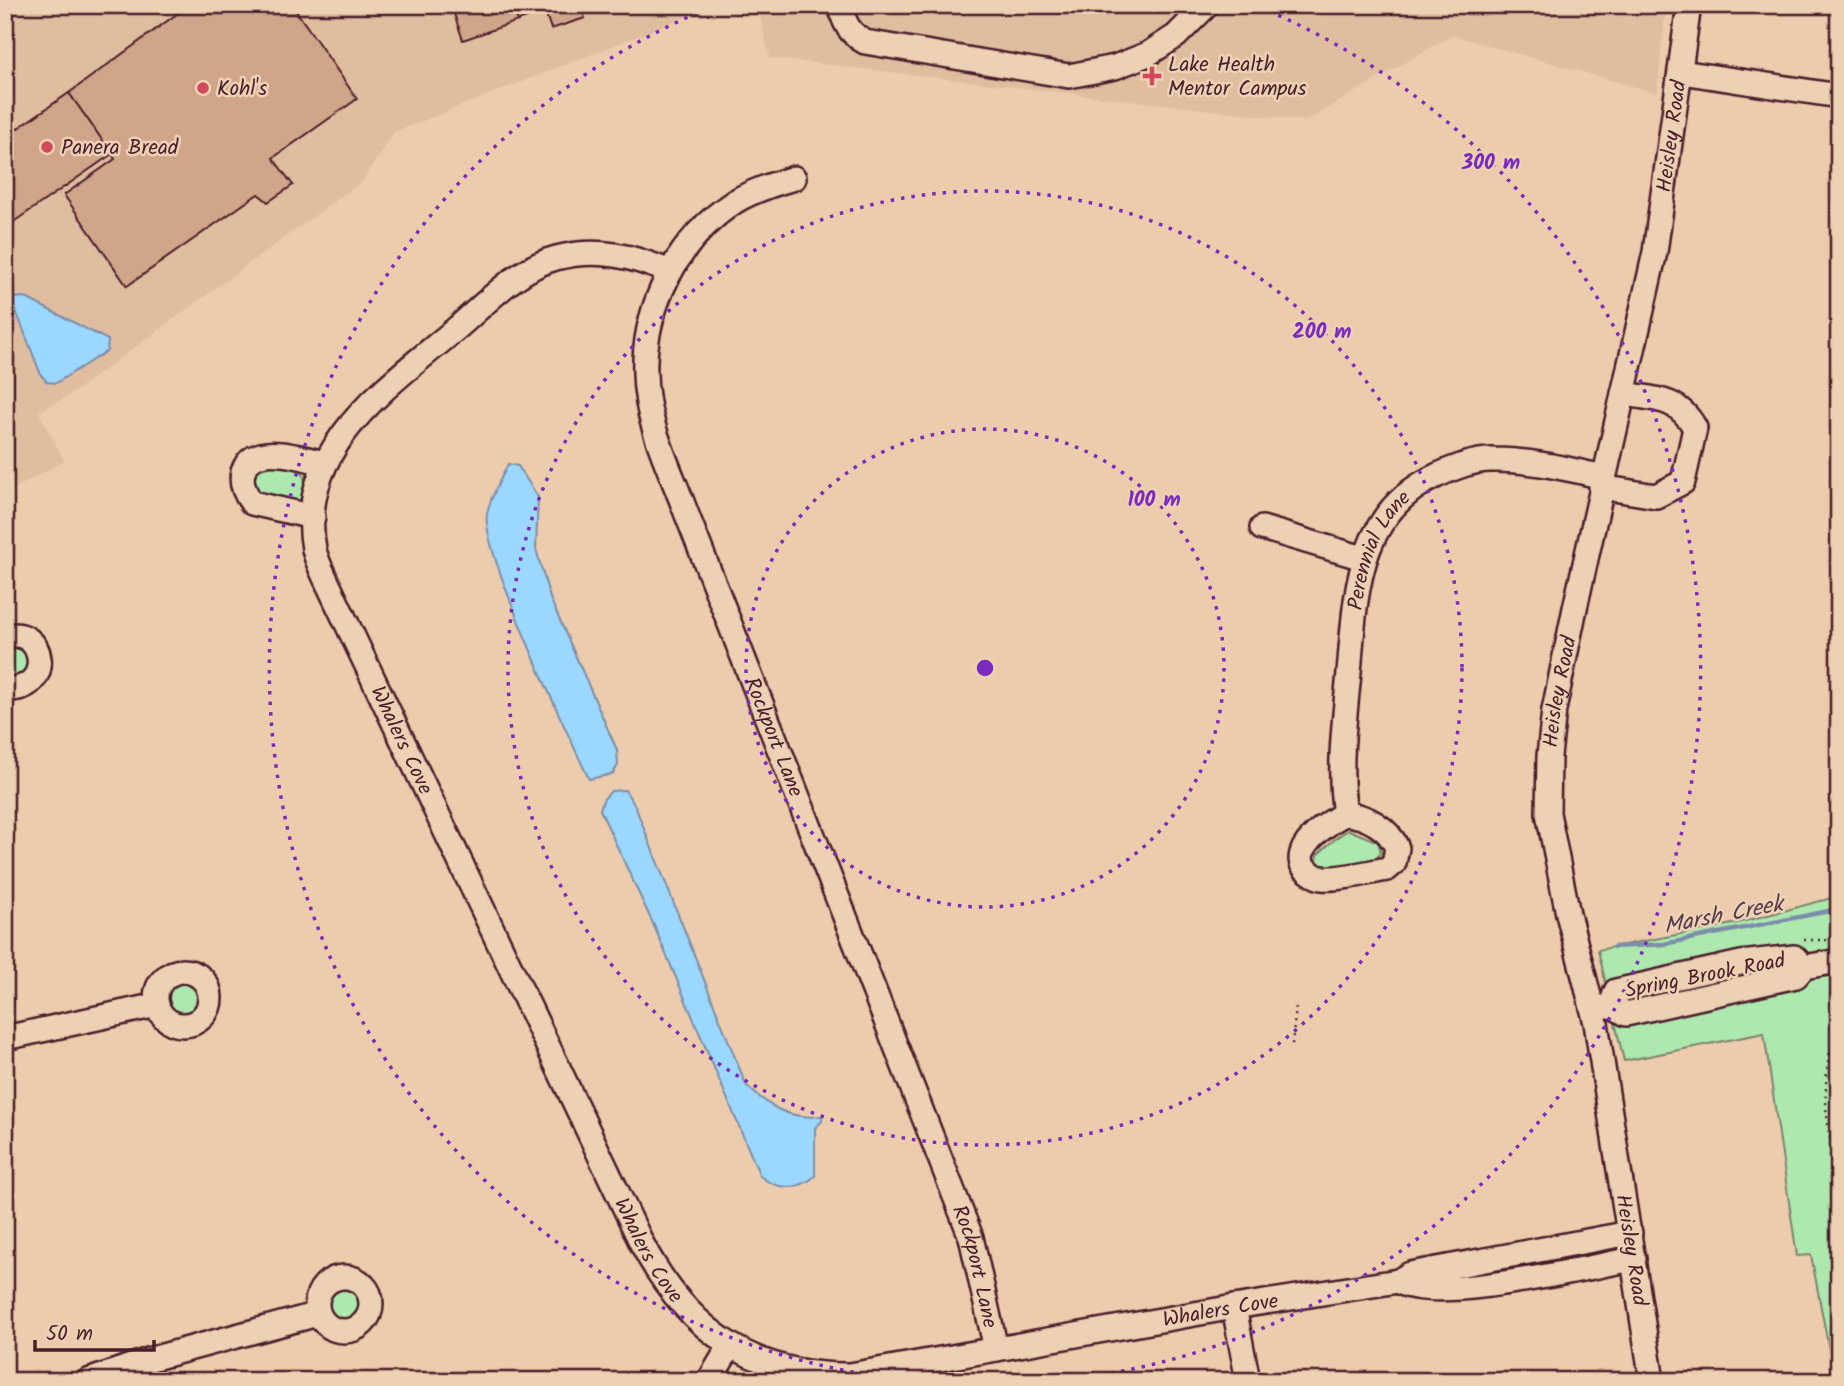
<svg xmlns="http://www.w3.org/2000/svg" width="1844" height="1386" font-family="Kalam,sans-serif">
<rect width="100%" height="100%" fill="#ecccac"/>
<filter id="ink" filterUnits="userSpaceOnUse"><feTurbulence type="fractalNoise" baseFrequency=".0143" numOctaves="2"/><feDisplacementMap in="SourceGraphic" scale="14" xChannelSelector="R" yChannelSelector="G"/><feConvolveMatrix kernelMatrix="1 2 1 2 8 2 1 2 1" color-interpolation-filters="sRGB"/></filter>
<g filter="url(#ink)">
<g fill="#e1bda0">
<polygon points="5,5 716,5 395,132 362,181 70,395 39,412 64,461 5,494"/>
<polygon points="757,5 1666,5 1657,93 1452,35 1306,121 770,58"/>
</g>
<g fill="#ade9af" stroke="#7c846d" stroke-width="2">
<polygon points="259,463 293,466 302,471 308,490 297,503 250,492 249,476"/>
<polygon points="5,645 19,645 30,657 24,679 5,680"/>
<path d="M1349 830 1378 842 1381 852 1375 861 1323 870 1316 863 1317 855C1326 848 1339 833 1349 830Z"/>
<polygon points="1839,896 1839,1381 1835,1381 1811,1255 1797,1256 1764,1033 1624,1061 1598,950 1738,923"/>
<circle cx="183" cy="1001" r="20"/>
<circle cx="348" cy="1307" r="19"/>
</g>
<g fill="#9cd7fd" stroke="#7b8da9" stroke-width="2">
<polygon points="24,297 108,340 107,351 56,383 47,382 41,375 11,298"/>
<path d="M508 464 518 466 538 497 536 549 550 598 617 750 618 765 613 774 589 779C569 737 480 549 487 514 490 497 501 479 508 464Z"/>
<path d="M625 790 635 806 746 1085C769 1107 789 1120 822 1116V1121L815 1128V1176C798 1191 777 1190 760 1176L655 928 600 810 603 800 611 791Z"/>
</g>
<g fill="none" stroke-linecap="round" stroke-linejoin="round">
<polyline stroke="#7b8da9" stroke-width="4.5" points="1614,947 1664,944 1839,909"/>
</g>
<g fill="#d1a589" stroke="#4a1f2b" stroke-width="2">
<polygon points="189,5 292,5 357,99 273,158 293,185 268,202 258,194 127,286 64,195 115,159 69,93"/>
<polygon points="451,5 512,5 518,21 463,40"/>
<polygon points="512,5 581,5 585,18 551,29 545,12 518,21"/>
<polygon points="69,93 112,154 12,223 5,221 5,137"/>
</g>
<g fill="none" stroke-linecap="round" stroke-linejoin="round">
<defs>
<g id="minor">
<path d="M840 5C844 23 849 33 865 42L1069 76 1115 67 1148 54 1176 36 1207 5"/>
<polyline points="1681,72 1839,96"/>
<path id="s1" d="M794 178C773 184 752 191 734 202 669 246 634 326 648 403 655 441 674 479 687 515L971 1237 996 1349"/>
<path id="s2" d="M670 272C632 256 598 247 556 258 518 268 486 303 457 328 390 385 295 447 314 549 316 560 323 573 328 584L642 1244C687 1330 752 1376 850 1375L1234 1307 1398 1281 1410 1274 1630 1233"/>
<path d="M1601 487 1656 496 1683 482 1695 428C1678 397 1655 399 1623 394"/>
<path d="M313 517 252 503C245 494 240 484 243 472 253 440 302 458 324 463"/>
<polyline points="1262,528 1363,558"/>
<path d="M5 637C44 623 57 692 5 689"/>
<path id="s3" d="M1345 814C1337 763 1346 712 1350 661 1356 587 1360 510 1438 475 1454 468 1475 459 1494 460 1531 460 1568 469 1604 477"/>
<path d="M1345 814C1366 815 1389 828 1397 848L1394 863 1387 869C1370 872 1338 880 1322 878 1317 878 1312 874 1308 871 1284 852 1329 821 1345 814Z"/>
<polyline points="1804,967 1839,961"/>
<circle cx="183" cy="998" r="27"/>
<polyline points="1593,1010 1611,1005 1626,1014 1796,976 1804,967 1794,957 1741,963 1616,991 1611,1005"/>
<polyline points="5,1038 157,1005"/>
<circle cx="344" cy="1304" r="27"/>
<path d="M1398 1281C1432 1305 1587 1267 1634 1259"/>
<polyline points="1234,1307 1248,1381"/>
<polyline points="88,1381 151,1359 318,1314"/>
<polyline points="709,1381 730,1346"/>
<path id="s4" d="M1652 1381 1596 1023 1568 914 1548 813 1549 756 1554 710 1575 608 1655 252 1689 5"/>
</g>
</defs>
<use href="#minor" stroke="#4a1f2b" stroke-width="28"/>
<g stroke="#4a1f2b" stroke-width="2.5" stroke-dasharray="2 5" stroke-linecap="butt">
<polyline points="1804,940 1839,940"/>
<path d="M1839 1027C1820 1063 1823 1131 1839 1168"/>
<polyline points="1292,1044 1296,1007"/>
</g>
<use href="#minor" stroke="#edd1b4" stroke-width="23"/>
</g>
</g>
<g fill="none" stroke="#7b2cbf" stroke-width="3.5" stroke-dasharray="3.5 7">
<circle cx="985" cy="668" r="239"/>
<circle cx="985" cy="668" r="477"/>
<path d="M916 1381A716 716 0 0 1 711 7M1259 7A716 716 0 0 1 1054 1381"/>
</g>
<g fill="#d1495b" stroke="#edd1b4" stroke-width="2.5">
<path d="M1148.5 65.5h7v7h7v7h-7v7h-7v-7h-7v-7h7z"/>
<circle cx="203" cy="88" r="7"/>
<circle cx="47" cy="147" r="7"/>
</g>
<g text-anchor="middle" stroke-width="5" stroke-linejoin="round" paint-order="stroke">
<g font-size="21" fill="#4a1f2b" stroke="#edd1b4" text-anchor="start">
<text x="1168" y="71">Lake Health<tspan x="1168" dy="24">Mentor Campus</tspan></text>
<text x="217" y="95">Kohl's</text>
<text x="61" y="154">Panera Bread</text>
</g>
<g font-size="21" fill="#4a1f2b" stroke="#edd1b4">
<text dy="7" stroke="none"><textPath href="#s4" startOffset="1267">Heisley Road</textPath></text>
<text dy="7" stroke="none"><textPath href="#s3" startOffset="270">Perennial Lane</textPath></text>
<text dy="7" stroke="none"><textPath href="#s4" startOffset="700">Heisley Road</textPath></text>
<text dy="7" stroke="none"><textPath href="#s1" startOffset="653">Rockport Lane</textPath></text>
<text dy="7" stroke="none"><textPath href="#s2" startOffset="728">Whalers Cove</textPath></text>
<text transform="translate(1705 975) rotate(-11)" y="7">Spring Brook Road</text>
<text dy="7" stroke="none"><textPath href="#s2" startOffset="1295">Whalers Cove</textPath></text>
<text transform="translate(1632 1250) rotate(81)" y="7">Heisley Road</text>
<text dy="7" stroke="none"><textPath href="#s1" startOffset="1220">Rockport Lane</textPath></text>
<text dy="7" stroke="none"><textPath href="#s2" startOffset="1923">Whalers Cove</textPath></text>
</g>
<g font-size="23" font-style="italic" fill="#563b4a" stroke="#edd1b4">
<text transform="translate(1723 914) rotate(-11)" y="8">Marsh Creek</text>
</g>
</g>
<circle cx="985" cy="668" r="10" fill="#7b2cbf" stroke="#edd1b4" stroke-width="3.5"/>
<g font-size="21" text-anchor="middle" font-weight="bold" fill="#7b2cbf" stroke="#edd1b4" stroke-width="5" stroke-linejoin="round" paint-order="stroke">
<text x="1491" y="169">300 m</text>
<text x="1322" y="338">200 m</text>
<text x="1154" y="506">100 m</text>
</g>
<rect width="1844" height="1386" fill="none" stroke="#edd1b4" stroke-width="28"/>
<rect x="14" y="14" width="1816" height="1358" fill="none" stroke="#4a1f2b" stroke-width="2.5" filter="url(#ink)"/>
<path d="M35 1340v10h119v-10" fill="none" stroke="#4a1f2b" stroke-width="3.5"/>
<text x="46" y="1340" font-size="21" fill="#4a1f2b" stroke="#edd1b4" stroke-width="5" paint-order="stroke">50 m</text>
</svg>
